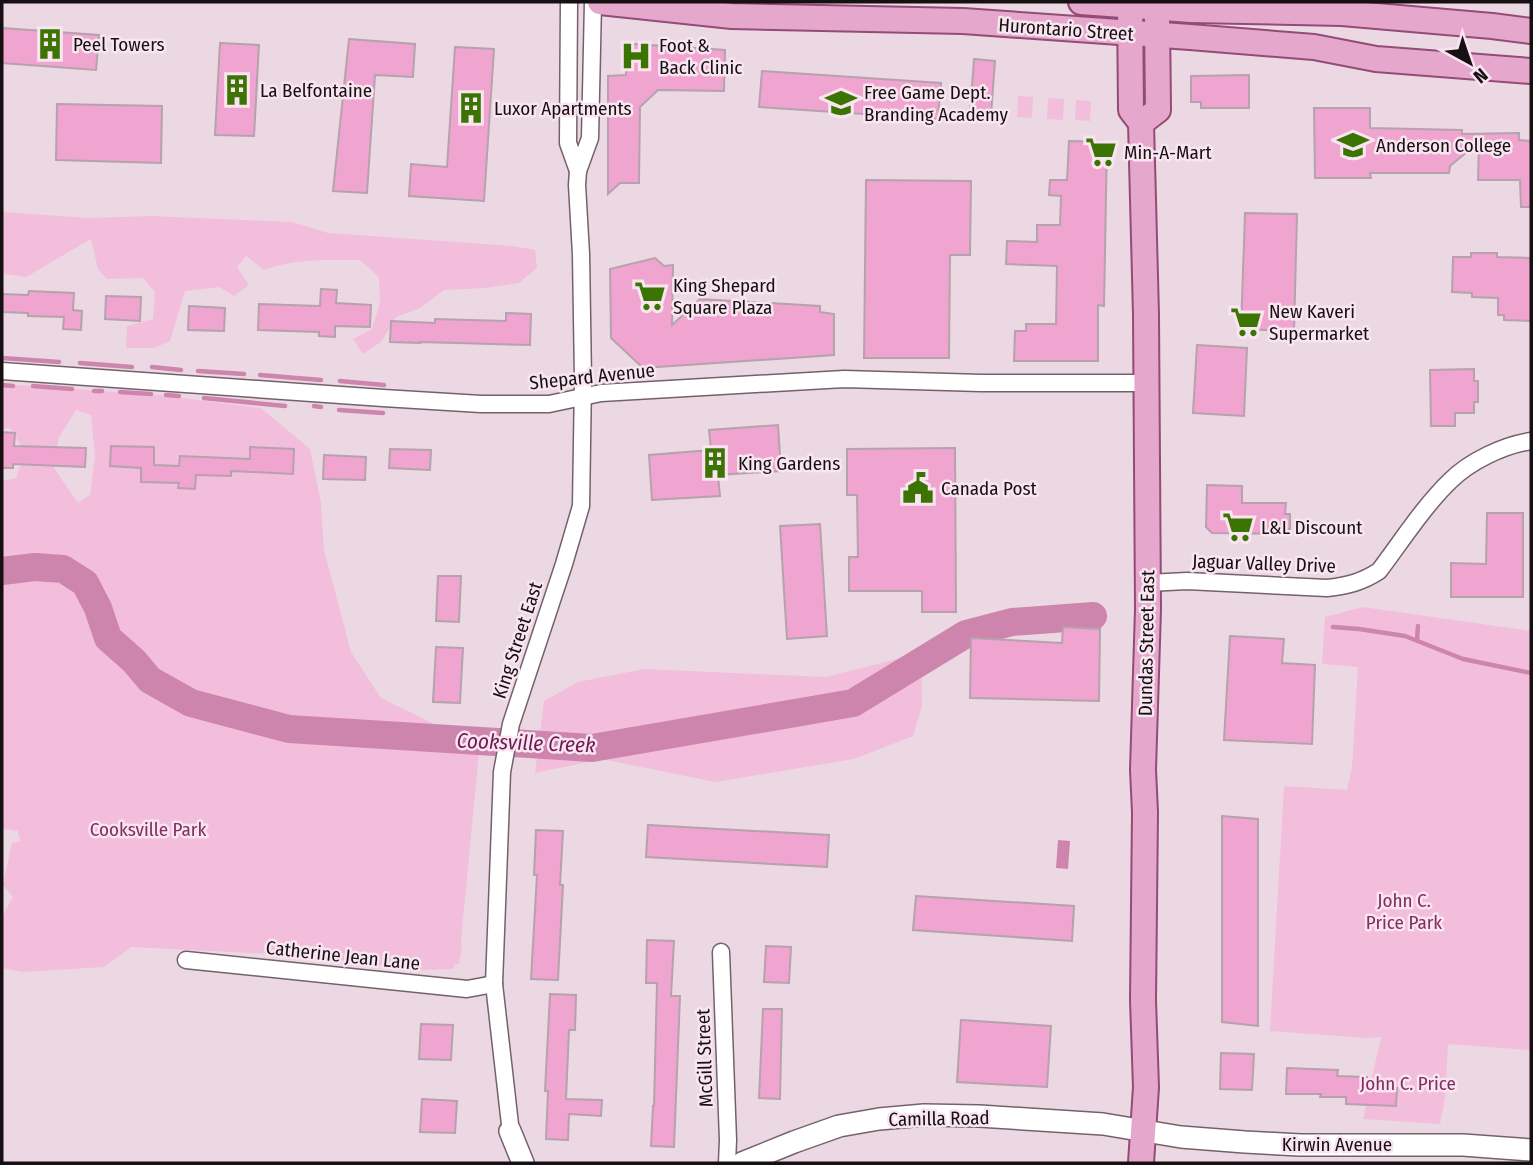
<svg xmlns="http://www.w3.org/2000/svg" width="1533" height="1165" font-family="'Fira Sans Condensed',sans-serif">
<rect width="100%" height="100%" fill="#ecd8e2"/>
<g fill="#f3bedb" fill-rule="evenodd">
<polygon points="1018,96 1033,97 1032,118 1017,117"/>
<polygon points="1048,98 1064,99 1063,120 1047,119"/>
<polygon points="1076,100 1091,101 1090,121 1075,120"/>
<path d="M2 212 88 218 152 216 292 222 328 233 513 246 535 250 537 268 519 283 484 288 444 290 420 308 396 317 381 342 363 354 353 339 372 329 380 303 379 277 360 260C327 260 295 258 264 270L246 256 237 267 249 285 234 296 219 287 185 291 170 341 154 348H126L127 326 153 319 155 292 143 278 107 279 98 269 91 239 26 277 4 274 2 270Z"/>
<path d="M2 384 158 395 261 408 310 449 321 503 324 550 351 652 381 698 432 723 433 727 481 730 461 941 462 946 459 964H455L453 969 415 970 313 956 131 947 104 967 23 972 2 968V917L13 897 3 885 12 843 20 841 18 831 2 829V481L16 478 25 452 10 428 2 429ZM76 410 91 415 95 457 90 495 78 503 54 468 59 437Z"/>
<polygon points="1363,607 1531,631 1531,1050 1448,1044 1445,1098 1440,1124 1363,1119 1381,1037 1366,1038 1270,1031 1284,786 1347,790 1352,767 1358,667 1322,664 1325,617"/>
<polygon points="921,653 922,706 913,736 854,759 715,782 602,759 535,773 544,701 578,682 644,669 826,677"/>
</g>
<polygon fill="#cd85ae" points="1058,840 1070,841 1068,869 1056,868"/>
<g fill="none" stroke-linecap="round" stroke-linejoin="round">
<g stroke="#cd85ae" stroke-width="4.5">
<polyline points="2,358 59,362"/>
<polyline points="80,363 132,367"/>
<polyline points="152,367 181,370"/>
<polyline points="198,371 244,374"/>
<polyline points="260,375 321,380"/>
<polyline points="340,381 384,385"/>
<polyline points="2,385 13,386"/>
<polyline points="33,386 72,389"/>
<polyline points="94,391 102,391"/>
<polyline points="120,392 151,394"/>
<polyline points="166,395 179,396"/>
<polyline points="204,398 285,406"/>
<polyline points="314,406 321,407"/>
<polyline points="339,410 383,413"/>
<polyline points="1333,627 1359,629 1405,636 1463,659 1531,673"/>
<polyline points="1417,640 1418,626"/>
</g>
<polyline stroke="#cd85ae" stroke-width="28" points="2,571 35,567 63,569 85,583 98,608 108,638 134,661 150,680 191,703 289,729 592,748 853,703 966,634 1012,622 1093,616"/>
</g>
<g fill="#efa5cf" stroke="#b5a2ac" stroke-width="2">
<polygon points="2,28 99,35 96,70 2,63"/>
<polygon points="349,39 415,44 413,77 375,75 367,193 333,191"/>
<polygon points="220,43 259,45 254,136 215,135"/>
<polygon points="634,44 725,50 724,91 658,90 640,107 639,183 620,183 608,194 608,76 626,75 626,50"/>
<polygon points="455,47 494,49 484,201 409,196 411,164 447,167"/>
<polygon points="974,59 995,61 991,115 970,114"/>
<polygon points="762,71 941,83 938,119 759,107"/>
<polygon points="1249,75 1249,108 1201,108 1201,102 1191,102 1191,76"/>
<polygon points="57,104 162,106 161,163 56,160"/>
<polygon points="1314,108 1370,108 1370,128 1462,130 1462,134 1519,133 1519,140 1531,141 1531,207 1521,207 1520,180 1478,180 1479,142 1450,166 1449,173 1370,173 1371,178 1315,178"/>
<polygon points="1069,141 1107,142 1104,306 1098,305 1098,361 1014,361 1015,331 1026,331 1026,324 1056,324 1057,266 1006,264 1007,241 1037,242 1037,225 1060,225 1061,196 1049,195 1050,180 1067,180"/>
<polygon points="866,180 971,181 970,255 950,255 949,358 864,358"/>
<polygon points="1245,213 1297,214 1294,331 1241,329"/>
<polygon points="1471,253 1497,253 1497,257 1531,258 1531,321 1504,320 1504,315 1498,315 1498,298 1472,297 1472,293 1452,292 1453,257 1471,257"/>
<polygon points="655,258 664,266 673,265 672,325 700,299 820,306 820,312 834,314 834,355 643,368 611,338 610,269"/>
<polygon points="321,289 337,290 336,303 371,305 370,327 335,326 335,337 319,336 319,332 258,330 259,304 320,306"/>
<polygon points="29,291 74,293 73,310 82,311 81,330 63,329 64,317 28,316 28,313 2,312 2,294 28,295"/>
<polygon points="106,296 141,297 140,321 105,319"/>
<polygon points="189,306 225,308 224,331 188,330"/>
<polygon points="506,313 531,314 530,345 420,342 420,343 390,342 391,321 435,323 435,319 506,321"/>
<polygon points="1197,345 1247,348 1244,416 1193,413"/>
<polygon points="1474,369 1474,381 1478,381 1478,402 1474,402 1474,413 1455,413 1455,426 1431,426 1430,370"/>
<polygon points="778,425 781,471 718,475 720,496 652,500 649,455 711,450 709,430"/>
<polygon points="2,432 15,433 14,446 86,448 85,467 13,464 13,468 2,468"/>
<polygon points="111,446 154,447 154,465 179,466 180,456 250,459 250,447 294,449 293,474 231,471 231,476 196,475 195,489 178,488 179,483 141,482 141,468 110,466"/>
<polygon points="955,448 956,612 922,612 922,591 849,591 849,557 858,557 857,495 847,495 847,449"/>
<polygon points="390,449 431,450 430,470 389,468"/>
<polygon points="324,455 366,457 365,480 323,479"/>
<polygon points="1207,485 1242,486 1242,503 1286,503 1285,514 1290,514 1290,529 1286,529 1286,534 1212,533 1206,527"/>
<polygon points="1487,513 1523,513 1523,597 1451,597 1451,563 1486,564"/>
<polygon points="820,524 827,636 787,639 780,526"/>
<polygon points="438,576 461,576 459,622 436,621"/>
<polygon points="1063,627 1100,629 1099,701 970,698 971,638 1062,643"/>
<polygon points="1230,636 1284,639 1282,663 1315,665 1312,744 1224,740"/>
<polygon points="436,647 463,648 460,703 433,702"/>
<polygon points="1222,816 1258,819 1258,1026 1222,1022"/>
<polygon points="648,825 829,835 827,867 646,857"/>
<polygon points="536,830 563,831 560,885 563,885 558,980 531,979 537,875 534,875"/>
<polygon points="916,896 1074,906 1072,941 913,930"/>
<polygon points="647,940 674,941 671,996 680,996 674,1147 651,1146 653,1106 654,1106 657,983 646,983"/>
<polygon points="766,946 791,947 789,983 764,982"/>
<polygon points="550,994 576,995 575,1030 569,1030 566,1099 602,1100 601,1116 569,1114 568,1140 546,1139 548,1091 545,1091"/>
<polygon points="763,1009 782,1009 780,1099 759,1098"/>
<polygon points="961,1020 1051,1026 1047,1087 957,1082"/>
<polygon points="421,1024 453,1025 451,1060 419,1059"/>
<polygon points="1221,1053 1254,1054 1252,1090 1220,1089"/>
<polygon points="1287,1068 1338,1070 1337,1076 1367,1077 1367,1087 1397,1088 1396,1106 1346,1104 1346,1097 1320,1097 1321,1094 1286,1094"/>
<polygon points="422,1099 457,1101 455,1133 420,1132"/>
</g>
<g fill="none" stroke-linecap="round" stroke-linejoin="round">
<defs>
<g id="street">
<polyline points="569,2 568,143 578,171"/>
<polyline points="2,371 383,398 481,404 549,404 601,393 844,379 981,383 1146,383"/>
<path d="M1148 583 1187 581 1327 588C1347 586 1362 582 1379 571 1401 542 1424 506 1450 481 1470 461 1504 445 1531 441"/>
<polyline points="721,952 728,1140 727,1163"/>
<polyline points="186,960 467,989 494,984"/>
<polyline points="512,1142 494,984 502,772 511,724 564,564 581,506 583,380 581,254 577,185 578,171 590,138 593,2"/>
</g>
<g id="secondary">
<polyline points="510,1131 523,1163"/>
<polyline points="742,1163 794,1142 839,1126 879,1119 924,1115 979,1116 1103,1124 1181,1137 1245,1142 1300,1145 1463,1145 1531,1150"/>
</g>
<g id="primary">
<polyline points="600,2 732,16 963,21 1190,37 1314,47 1376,59 1531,71"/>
<polyline points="1081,2 1191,10 1342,13 1492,26 1531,31"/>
<polyline points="1130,2 1131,110 1141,123 1146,315 1148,609 1143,770 1145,812 1143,1000 1146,1087 1141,1163"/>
<polyline points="1141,123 1158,110 1157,20"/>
</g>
</defs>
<use href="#street" stroke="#73626b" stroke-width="19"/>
<use href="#secondary" stroke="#73626b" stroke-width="24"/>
<use href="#primary" stroke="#924c76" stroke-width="28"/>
<use href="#street" stroke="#fff" stroke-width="16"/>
<use href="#secondary" stroke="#fff" stroke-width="21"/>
<use href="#primary" stroke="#e6a7cd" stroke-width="24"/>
</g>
<defs>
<symbol id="building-bare" viewBox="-9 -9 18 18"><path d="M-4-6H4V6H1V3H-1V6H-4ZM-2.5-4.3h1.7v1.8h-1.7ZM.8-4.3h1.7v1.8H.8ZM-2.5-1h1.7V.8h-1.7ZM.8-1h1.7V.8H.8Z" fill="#3c7404" stroke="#f9e5f0" stroke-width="2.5" paint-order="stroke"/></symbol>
<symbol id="hospital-bare" viewBox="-9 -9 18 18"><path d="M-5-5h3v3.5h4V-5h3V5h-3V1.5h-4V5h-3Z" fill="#3c7404" stroke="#f9e5f0" stroke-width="2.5" paint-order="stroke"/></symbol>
<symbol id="university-bare" viewBox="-9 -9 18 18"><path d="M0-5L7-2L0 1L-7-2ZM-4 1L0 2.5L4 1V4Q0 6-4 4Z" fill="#3c7404" stroke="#f9e5f0" stroke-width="2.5" paint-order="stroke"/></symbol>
<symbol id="supermarket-bare" viewBox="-9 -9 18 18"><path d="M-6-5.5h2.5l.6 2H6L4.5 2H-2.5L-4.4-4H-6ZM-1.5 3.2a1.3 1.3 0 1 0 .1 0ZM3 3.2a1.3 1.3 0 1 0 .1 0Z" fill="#3c7404" stroke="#f9e5f0" stroke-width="2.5" paint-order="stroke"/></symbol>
<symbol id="civic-bare" viewBox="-9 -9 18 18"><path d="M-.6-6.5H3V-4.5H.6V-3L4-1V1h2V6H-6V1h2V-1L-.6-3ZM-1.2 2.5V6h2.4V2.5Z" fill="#3c7404" stroke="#f9e5f0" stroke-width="2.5" paint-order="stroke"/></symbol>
</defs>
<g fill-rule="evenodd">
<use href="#building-bare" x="28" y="22" width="44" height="44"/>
<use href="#hospital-bare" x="614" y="34" width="44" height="44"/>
<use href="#building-bare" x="215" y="68" width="44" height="44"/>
<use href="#university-bare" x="819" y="81" width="44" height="44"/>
<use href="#building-bare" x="449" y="86" width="44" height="44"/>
<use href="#university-bare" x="1331" y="123" width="44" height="44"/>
<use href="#supermarket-bare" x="1079" y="130" width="44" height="44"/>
<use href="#supermarket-bare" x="628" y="274" width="44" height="44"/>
<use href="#supermarket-bare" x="1224" y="300" width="44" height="44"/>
<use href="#building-bare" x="693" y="441" width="44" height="44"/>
<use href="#civic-bare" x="896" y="466" width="44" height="44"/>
<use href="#supermarket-bare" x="1216" y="505" width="44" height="44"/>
</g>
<g text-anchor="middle" stroke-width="5" stroke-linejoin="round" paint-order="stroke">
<g font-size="19" fill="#161013" stroke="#f9e5f0">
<text transform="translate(1066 29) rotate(4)" y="7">Hurontario Street</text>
<text transform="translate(592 376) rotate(-6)" y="7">Shepard Avenue</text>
<text transform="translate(1264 563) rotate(2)" y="7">Jaguar Valley Drive</text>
<text transform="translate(517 640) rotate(-72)" y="7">King Street East</text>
<text transform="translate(1146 643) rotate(-89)" y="7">Dundas Street East</text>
<text transform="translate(343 955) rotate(6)" y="7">Catherine Jean Lane</text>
<text transform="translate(704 1058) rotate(-92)" y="7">McGill Street</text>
<text transform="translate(939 1118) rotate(-1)" y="7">Camilla Road</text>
<text x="1337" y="1151">Kirwin Avenue</text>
</g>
<g font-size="19" fill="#161013" stroke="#f9e5f0" text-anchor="start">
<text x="73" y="51">Peel Towers</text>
<text x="659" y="52">Foot &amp;<tspan x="659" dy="22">Back Clinic</tspan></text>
<text x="260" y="97">La Belfontaine</text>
<text x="864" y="99">Free Game Dept.<tspan x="864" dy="22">Branding Academy</tspan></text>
<text x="494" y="115">Luxor Apartments</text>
<text x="1376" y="152">Anderson College</text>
<text x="1124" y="159">Min-A-Mart</text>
<text x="673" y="292">King Shepard<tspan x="673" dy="22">Square Plaza</tspan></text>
<text x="1269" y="318">New Kaveri<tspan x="1269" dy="22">Supermarket</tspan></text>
<text x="738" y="470">King Gardens</text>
<text x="941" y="495">Canada Post</text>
<text x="1261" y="534">L&amp;L Discount</text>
</g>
<g font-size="19" fill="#832d64" stroke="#f9e5f0">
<text x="148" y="836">Cooksville Park</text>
<text x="1404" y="907">John C.<tspan x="1404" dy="22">Price Park</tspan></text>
<text x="1408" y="1090">John C. Price</text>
</g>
<g font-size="21" font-style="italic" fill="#6e1952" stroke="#f9e5f0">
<text transform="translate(526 743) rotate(2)" y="7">Cooksville Creek</text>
</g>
</g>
<rect width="1533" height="1165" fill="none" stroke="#161013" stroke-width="7"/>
<g transform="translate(1470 63) rotate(140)" stroke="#f9e5f0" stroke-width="5" paint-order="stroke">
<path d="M0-5L12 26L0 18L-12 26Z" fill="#161013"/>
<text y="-10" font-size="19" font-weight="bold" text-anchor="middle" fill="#161013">N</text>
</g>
</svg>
